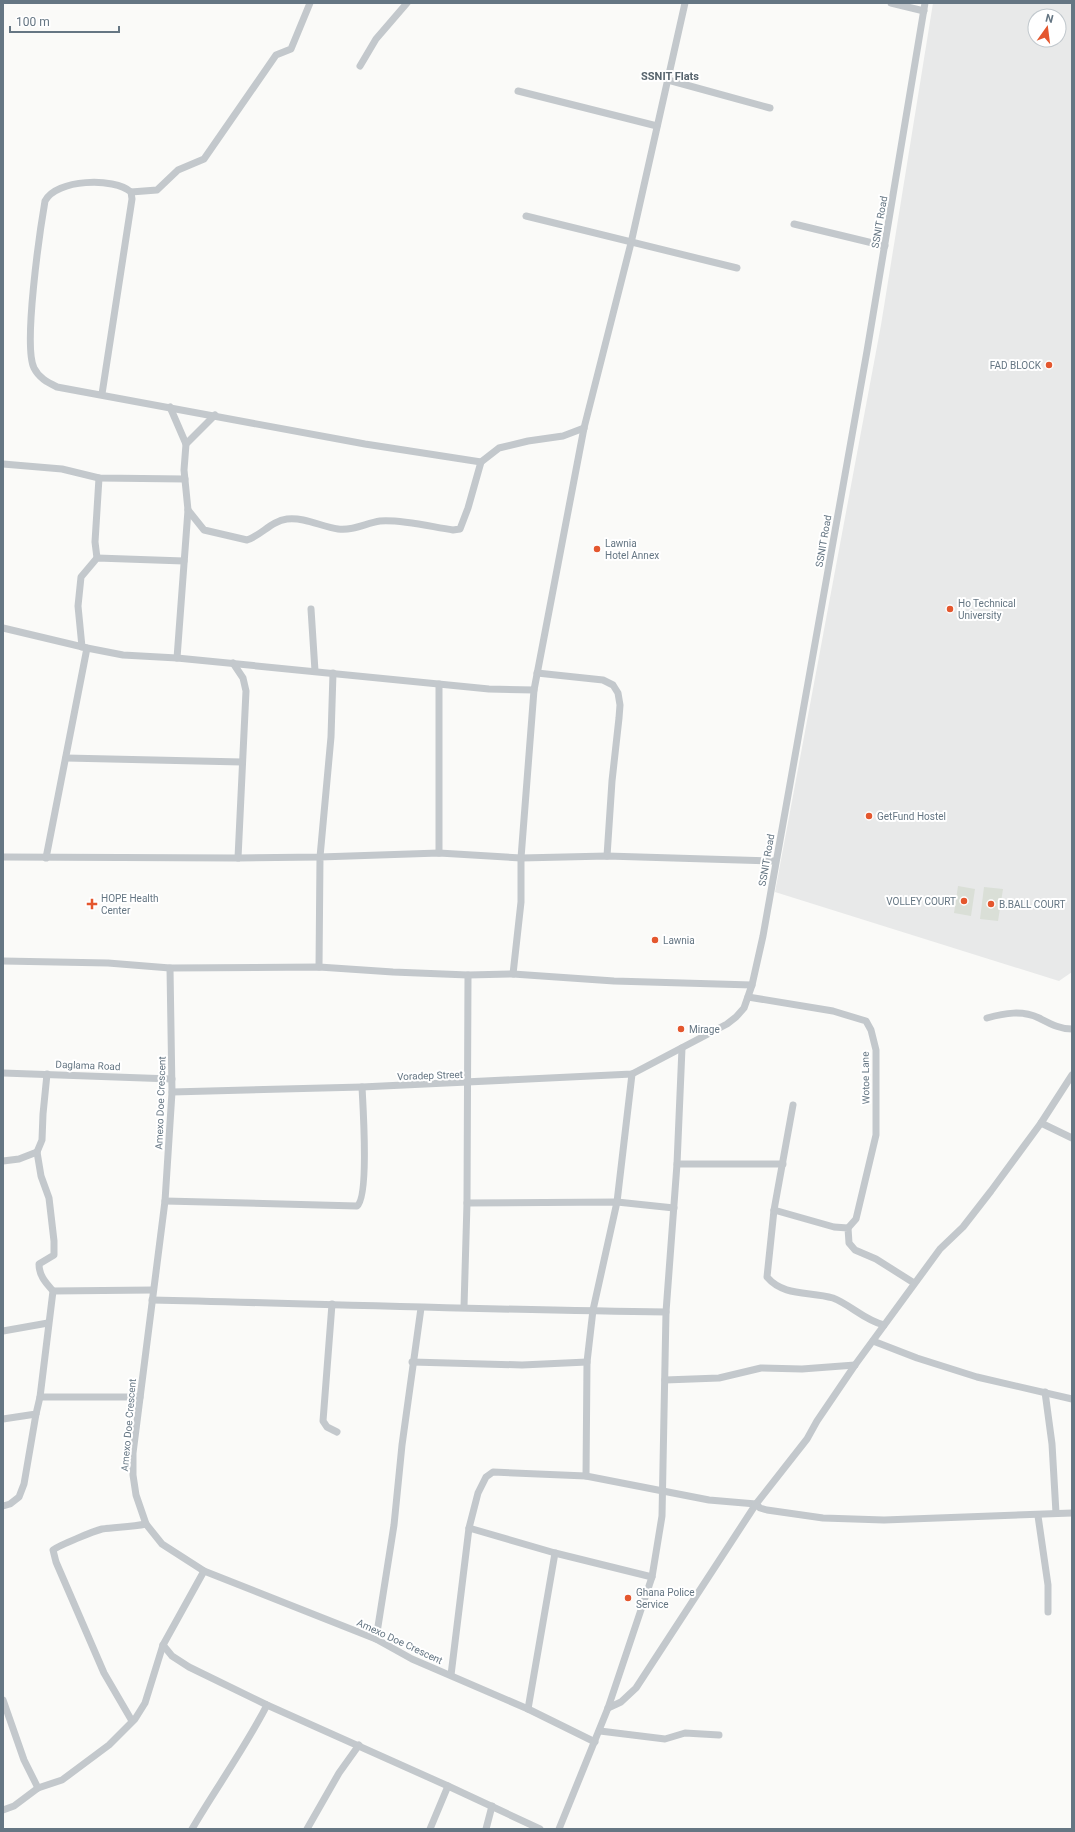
<svg xmlns="http://www.w3.org/2000/svg" width="1075" height="1832" font-family="Roboto,sans-serif">
<rect width="100%" height="100%" fill="#fafaf8"/>
<path fill="#e8e9e9" fill-rule="evenodd" d="M933 3H1072V972L1059 981 775 892 881 325ZM1035 16H1059V40H1035Z"/>
<g fill="#dadfd7">
<polygon points="958,886 975,889 971,916 954,913"/>
<polygon points="984,887 1003,889 998,921 980,919"/>
</g>
<g fill="none" stroke-linecap="round" stroke-linejoin="round">
<g stroke="#c3c8cc" stroke-width="7">
<polyline points="891,3 924,11"/>
<polyline points="360,66 376,39 407,3"/>
<polyline points="668,80 770,108"/>
<polyline points="518,91 657,126"/>
<polyline points="131,192 157,190 178,170 204,159 276,55 291,49 310,3"/>
<polyline points="526,216 737,268"/>
<polyline points="794,224 885,246"/>
<path d="M102 394 132 199 131 192C114 177 56 179 45 201 40 230 23 346 34 368 39 378 47 382 57 387L365 444 481 462"/>
<polyline points="170,407 186,444"/>
<polyline points="3,464 62,469 99,478 185,479"/>
<path d="M188 510 204 530 247 540C262 535 271 521 287 519 305 517 322 527 338 529 354 531 366 523 380 521 401 519 432 527 453 530L460 529 468 508 481 462 499 448 528 441 563 436 584 428"/>
<polyline points="97,558 95,542 99,478"/>
<polyline points="311,609 315,671"/>
<polyline points="3,628 87,648 123,655 177,658 489,689 534,690"/>
<polyline points="82,647 78,606 81,577 97,558 184,561"/>
<polyline points="177,658 188,510 184,470 186,444 215,415"/>
<polyline points="233,663 243,678 246,691 238,858"/>
<polyline points="537,673 603,680 613,685 618,693 620,705 619,718 612,781 607,856"/>
<polyline points="66,758 242,762"/>
<polyline points="439,853 439,684"/>
<polyline points="3,857 238,858 320,857 331,737 333,673"/>
<polyline points="46,858 87,648"/>
<polyline points="3,961 108,963 170,968 319,967 393,972 468,975 513,974 614,981 752,985"/>
<polyline points="319,967 320,857 439,853 521,858 607,856 775,861"/>
<polyline points="170,968 172,1092 165,1201 133,1453 133,1475 136,1495 146,1524 162,1544 204,1571 376,1639 412,1659 528,1709 595,1742"/>
<polyline points="513,974 521,902 521,858 534,690 584,428 631,243 685,3"/>
<polyline points="748,997 833,1011 866,1021 871,1030 876,1050 876,1135 856,1219 848,1228"/>
<path d="M987 1018C1005 1013 1022 1010 1039 1018 1051 1024 1060 1029 1072 1029"/>
<polyline points="3,1073 172,1079"/>
<path d="M47 1074 43 1114 42 1140 37 1152 41 1176 49 1198 54 1241V1255L39 1264C39 1276 46 1283 53 1291L40 1397H140"/>
<polyline points="172,1092 362,1087 632,1074 727,1024 736,1017 744,1008 752,985 763,936 867,351 925,3"/>
<path d="M793 1105 774 1210 767 1277C784 1297 810 1291 833 1298 851 1305 864 1320 884 1325"/>
<polyline points="1041,1123 1072,1138"/>
<polyline points="3,1161 19,1159 37,1152"/>
<polyline points="677,1164 783,1164"/>
<path d="M165 1201 357 1206C369 1197 363 1106 362 1087"/>
<polyline points="467,1203 617,1202 674,1208"/>
<polyline points="774,1210 834,1227 848,1228 849,1243 855,1250 876,1259 914,1283"/>
<polyline points="53,1291 153,1290"/>
<path d="M152 1300C324 1304 495 1310 666 1312"/>
<polyline points="332,1304 323,1421 327,1427 337,1432"/>
<polyline points="464,1307 467,1203 468,975"/>
<polyline points="3,1331 48,1323"/>
<polyline points="873,1341 917,1358 977,1377 1072,1399"/>
<polyline points="412,1362 522,1365 587,1362"/>
<polyline points="665,1380 719,1378 761,1368 802,1369 855,1365"/>
<polyline points="1045,1392 1052,1444 1056,1513"/>
<polyline points="3,1419 36,1414 40,1397"/>
<polyline points="586,1476 587,1362 593,1310 617,1202 632,1074"/>
<polyline points="3,1506 10,1504 19,1497 24,1484 36,1414"/>
<polyline points="1038,1516 1048,1585 1048,1612"/>
<polyline points="469,1528 555,1553 652,1577"/>
<polyline points="376,1639 394,1525 402,1445 421,1308"/>
<polyline points="163,1645 172,1656 189,1667 267,1705 448,1786 540,1829"/>
<polyline points="451,1675 469,1528 478,1493 486,1477 493,1472 586,1476 709,1500 756,1504 760,1508 767,1510 823,1518 884,1520 1072,1513"/>
<polyline points="3,1700 24,1760 38,1788"/>
<polyline points="608,1708 621,1702 636,1688 756,1504 807,1439 817,1421 855,1365 940,1249 963,1227 991,1191 1041,1123 1072,1075"/>
<polyline points="528,1709 555,1553"/>
<path d="M132 1721 104 1673 56 1562 53 1550C60 1545 94 1531 102 1529 117 1527 131 1527 146 1524"/>
<polyline points="600,1731 665,1739 685,1733 719,1735"/>
<polyline points="3,1810 14,1806 38,1788 62,1780 109,1745 135,1719 145,1703 163,1645 204,1571"/>
<path d="M192 1829C216 1788 245 1748 267 1705"/>
<polyline points="307,1829 339,1773 359,1745"/>
<polyline points="430,1829 448,1786"/>
<polyline points="486,1829 492,1806"/>
<polyline points="559,1829 608,1708 652,1577 662,1516 666,1312 677,1164 682,1048"/>
</g>
</g>
<g fill="#e4572e" stroke="#fff" stroke-width="1.5">
<circle cx="1049" cy="365" r="4"/>
<circle cx="597" cy="549" r="4"/>
<circle cx="950" cy="609" r="4"/>
<circle cx="869" cy="816" r="4"/>
<circle cx="964" cy="901" r="4"/>
<path d="M90 898h4v4h4v4h-4v4h-4v-4h-4v-4h4z"/>
<circle cx="991" cy="904" r="4"/>
<circle cx="655" cy="940" r="4"/>
<circle cx="681" cy="1029" r="4"/>
<circle cx="628" cy="1598" r="4"/>
</g>
<g text-anchor="middle" stroke-width="4" stroke-linejoin="round" paint-order="stroke">
<g font-size="10" fill="#657683" stroke="#fff">
<text transform="translate(879 222) rotate(-80)" y="4">SSNIT Road</text>
<text transform="translate(823 541) rotate(-80)" y="4">SSNIT Road</text>
<text transform="translate(766 860) rotate(-80)" y="4">SSNIT Road</text>
<text transform="translate(88 1065) rotate(2)" y="4">Daglama Road</text>
<text transform="translate(430 1075) rotate(-2)" y="4">Voradep Street</text>
<text transform="translate(865 1078) rotate(-91)" y="4">Wotoe Lane</text>
<text transform="translate(160 1103) rotate(-88)" y="4">Amexo Doe Crescent</text>
<text transform="translate(128 1425) rotate(-85)" y="4">Amexo Doe Crescent</text>
<text transform="translate(400 1641) rotate(25)" y="4">Amexo Doe Crescent</text>
</g>
<g font-size="10" fill="#657683" stroke="#fff" text-anchor="start">
<text x="1041" y="369" text-anchor="end">FAD BLOCK</text>
<text x="605" y="547">Lawnia<tspan x="605" dy="12">Hotel Annex</tspan></text>
<text x="958" y="607">Ho Technical<tspan x="958" dy="12">University</tspan></text>
<text x="877" y="820">GetFund Hostel</text>
<text x="101" y="902">HOPE Health<tspan x="101" dy="12">Center</tspan></text>
<text x="956" y="905" text-anchor="end">VOLLEY COURT</text>
<text x="999" y="908">B.BALL COURT</text>
<text x="663" y="944">Lawnia</text>
<text x="689" y="1033">Mirage</text>
<text x="636" y="1596">Ghana Police<tspan x="636" dy="12">Service</tspan></text>
</g>
<g font-size="11" font-weight="bold" fill="#57646e" stroke="#fff">
<text x="670" y="80">SSNIT Flats</text>
</g>
</g>
<rect width="1075" height="1832" fill="none" stroke="#657683" stroke-width="8"/>
<g transform="translate(1047 28) rotate(14)"><circle r="19" fill="#ffffff" stroke="#c1c8cd"/>
<path d="M0-3L7 15L0 10L-7 15Z" fill="#e4572e"/>
<text y="-6" font-size="11" font-weight="bold" text-anchor="middle" fill="#657683">N</text>
</g>
<path d="M10 26v6h109v-6" fill="none" stroke="#657683" stroke-width="2"/>
<text x="16" y="26" font-size="12" fill="#657683" stroke="#ffffff" stroke-width="3" paint-order="stroke">100 m</text>
</svg>
